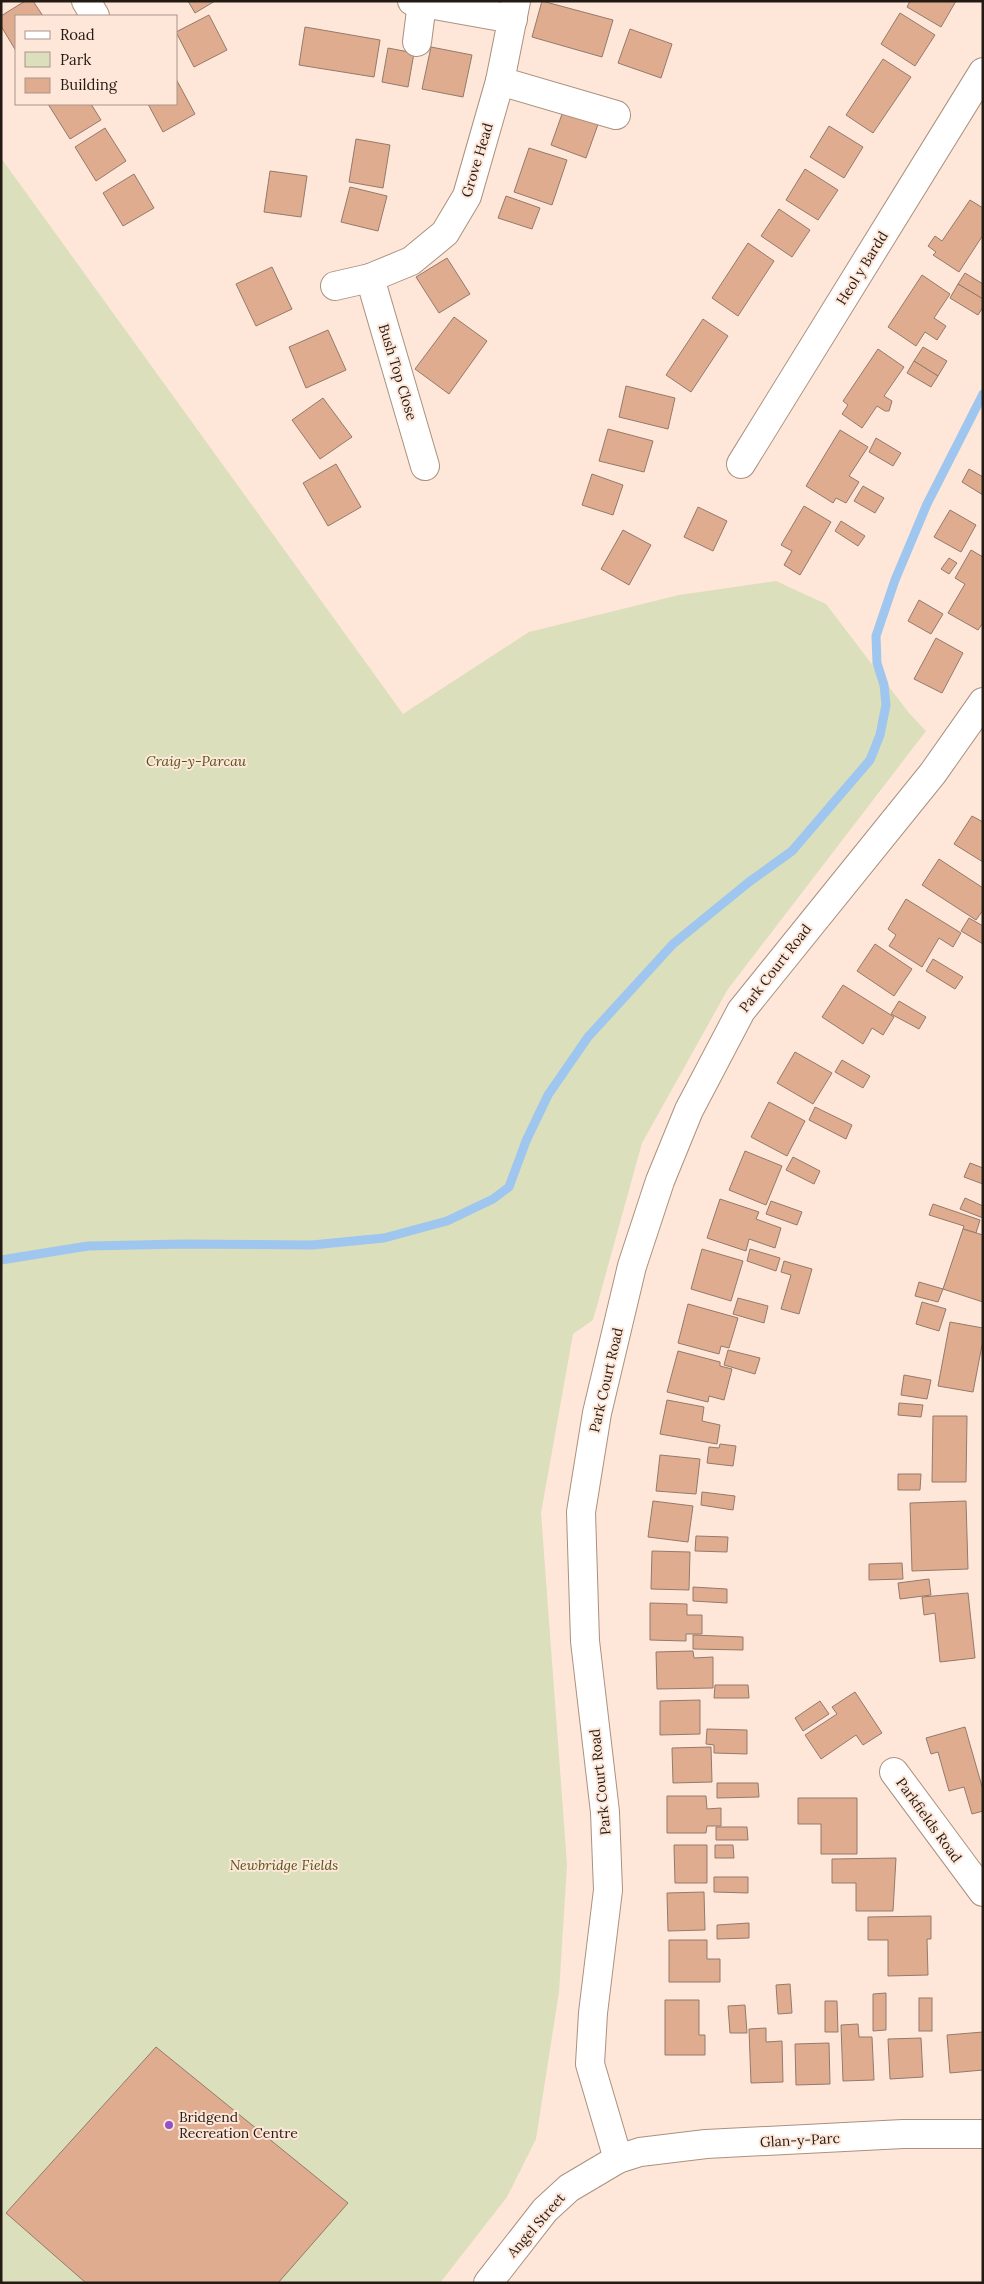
<svg xmlns="http://www.w3.org/2000/svg" width="984" height="2284" font-family="Lora,serif">
<rect width="100%" height="100%" fill="#fee7d8"/>
<polygon fill="#dbdfbc" points="1,158 403,714 529,632 679,595 776,581 826,604 909,713 926,731 728,989 642,1143 593,1320 573,1334 541,1513 567,1864 559,1992 536,2139 507,2197 440,2283 1,2283"/>
<g fill="none" stroke-linecap="round" stroke-linejoin="round">
<polyline stroke="#9fc6ef" stroke-width="9" points="1,1260 88,1246 183,1244 312,1245 384,1238 447,1221 493,1199 509,1187 526,1141 548,1095 588,1037 673,944 749,882 792,851 870,760 880,735 886,705 884,685 877,663 876,636 895,580 927,504 983,394"/>
</g>
<g fill="#dfac90" stroke="#947a6b">
<polygon points="25,1 33,1 43,16 16,16 16,51 1,26 1,16"/>
<polygon points="188,1 215,1 195,13"/>
<polygon points="542,1 613,20 602,57 532,37"/>
<polygon points="910,1 956,1 941,27 907,7"/>
<polygon points="900,13 935,35 915,66 881,44"/>
<polygon points="209,15 227,50 194,67 176,32"/>
<polygon points="305,27 380,40 374,77 299,65"/>
<polygon points="630,29 672,44 661,78 618,63"/>
<polygon points="431,47 472,55 463,97 422,89"/>
<polygon points="388,48 414,53 408,87 382,82"/>
<polygon points="883,59 911,77 873,133 846,115"/>
<polygon points="176,79 195,114 163,132 148,104 176,104"/>
<polygon points="566,103 601,116 586,158 551,145"/>
<polygon points="48,104 91,104 101,120 70,139"/>
<polygon points="829,126 863,147 844,178 810,157"/>
<polygon points="105,128 126,161 96,181 75,147"/>
<polygon points="356,139 390,145 383,188 349,182"/>
<polygon points="529,148 567,160 552,205 514,192"/>
<polygon points="805,169 838,190 818,220 786,200"/>
<polygon points="270,171 307,176 301,217 264,212"/>
<polygon points="134,174 154,208 123,226 103,193"/>
<polygon points="350,187 387,196 378,231 341,222"/>
<polygon points="506,196 540,208 532,229 498,218"/>
<polygon points="970,200 983,208 983,235 959,272 933,255 936,252 928,246 935,236 942,241"/>
<polygon points="779,209 810,230 792,257 761,236"/>
<polygon points="748,243 774,261 738,316 712,298"/>
<polygon points="447,258 470,294 439,313 416,277"/>
<polygon points="272,267 292,309 256,326 236,284"/>
<polygon points="965,273 983,284 983,299 958,284"/>
<polygon points="922,275 950,294 934,318 946,326 937,340 925,332 916,346 888,327"/>
<polygon points="958,284 983,299 983,307 978,315 950,298"/>
<polygon points="454,317 487,341 449,394 415,369"/>
<polygon points="703,319 728,336 691,392 666,375"/>
<polygon points="328,330 346,370 306,388 289,347"/>
<polygon points="923,347 947,361 938,376 914,361"/>
<polygon points="878,349 904,367 884,396 892,401 889,411 885,411 877,406 862,428 842,414 848,405 843,401"/>
<polygon points="914,361 938,376 931,387 907,373"/>
<polygon points="626,386 675,398 668,429 619,417"/>
<polygon points="323,398 352,437 320,459 292,420"/>
<polygon points="608,429 653,441 644,472 599,461"/>
<polygon points="840,430 868,447 849,476 859,482 846,503 836,498 833,503 806,486"/>
<polygon points="876,438 901,453 893,466 869,452"/>
<polygon points="336,464 361,507 328,526 303,483"/>
<polygon points="969,469 983,477 983,495 962,482"/>
<polygon points="592,474 623,485 613,515 582,505"/>
<polygon points="863,486 884,498 875,513 854,501"/>
<polygon points="804,506 831,522 800,575 784,565 792,551 781,545"/>
<polygon points="698,507 727,521 713,551 684,537"/>
<polygon points="950,510 976,525 961,552 934,537"/>
<polygon points="841,521 865,536 858,546 835,531"/>
<polygon points="623,530 651,545 629,585 601,569"/>
<polygon points="971,550 983,557 983,623 978,630 948,613 965,584 955,578"/>
<polygon points="949,558 957,563 949,574 941,569"/>
<polygon points="919,600 943,614 931,634 908,621"/>
<polygon points="936,638 963,653 942,693 914,679"/>
<polygon points="972,816 983,822 983,862 954,844"/>
<polygon points="939,859 983,888 983,910 976,920 922,885"/>
<polygon points="906,899 961,933 953,947 939,938 922,967 889,946 896,935 888,929"/>
<polygon points="969,918 983,926 983,944 961,931"/>
<polygon points="875,944 912,969 894,996 857,971"/>
<polygon points="933,959 963,977 955,989 926,971"/>
<polygon points="843,985 894,1017 883,1035 872,1028 863,1044 822,1017"/>
<polygon points="899,1001 926,1017 919,1029 891,1014"/>
<polygon points="795,1052 832,1073 813,1104 777,1083"/>
<polygon points="842,1060 870,1076 863,1088 835,1072"/>
<polygon points="769,1102 805,1121 787,1156 751,1137"/>
<polygon points="815,1107 852,1125 846,1139 809,1120"/>
<polygon points="745,1151 782,1166 766,1205 729,1190"/>
<polygon points="793,1157 820,1171 814,1184 786,1170"/>
<polygon points="970,1163 983,1168 983,1184 964,1177"/>
<polygon points="965,1198 983,1206 983,1218 960,1209"/>
<polygon points="720,1199 759,1212 756,1219 781,1228 775,1248 749,1239 746,1251 707,1238"/>
<polygon points="771,1201 802,1212 797,1225 766,1214"/>
<polygon points="933,1204 980,1220 976,1233 963,1229 964,1226 929,1215"/>
<polygon points="963,1229 983,1235 983,1302 943,1289"/>
<polygon points="702,1249 743,1261 731,1301 691,1289"/>
<polygon points="750,1249 780,1258 776,1271 747,1261"/>
<polygon points="784,1261 812,1269 799,1314 781,1309 791,1275 781,1272"/>
<polygon points="919,1282 943,1289 938,1302 915,1296"/>
<polygon points="738,1298 768,1306 764,1323 733,1314"/>
<polygon points="922,1302 946,1309 939,1331 916,1324"/>
<polygon points="688,1304 738,1318 729,1348 721,1346 719,1354 678,1343"/>
<polygon points="950,1322 983,1328 983,1340 973,1392 938,1386"/>
<polygon points="728,1350 760,1358 755,1374 724,1365"/>
<polygon points="678,1351 720,1362 720,1366 732,1369 724,1400 709,1396 708,1402 667,1392"/>
<polygon points="904,1375 931,1380 927,1399 901,1395"/>
<polygon points="667,1400 704,1407 702,1421 720,1425 717,1444 660,1434"/>
<polygon points="899,1403 923,1405 921,1417 898,1415"/>
<polygon points="933,1416 967,1416 966,1482 932,1482"/>
<polygon points="720,1444 736,1446 733,1466 707,1463 709,1447 719,1448"/>
<polygon points="660,1455 700,1459 696,1494 656,1491"/>
<polygon points="898,1474 921,1474 920,1490 898,1490"/>
<polygon points="702,1492 735,1496 733,1510 701,1505"/>
<polygon points="653,1501 693,1506 688,1542 648,1537"/>
<polygon points="966,1501 968,1569 912,1571 910,1503"/>
<polygon points="696,1536 728,1537 727,1552 695,1551"/>
<polygon points="652,1551 690,1552 689,1590 651,1589"/>
<polygon points="902,1563 903,1579 869,1580 869,1564"/>
<polygon points="929,1579 931,1595 900,1599 898,1583"/>
<polygon points="693,1587 727,1589 727,1603 693,1601"/>
<polygon points="968,1593 975,1658 940,1662 935,1613 924,1615 922,1597"/>
<polygon points="650,1603 687,1604 687,1615 702,1615 702,1634 686,1634 686,1641 650,1640"/>
<polygon points="693,1635 743,1637 743,1650 693,1649"/>
<polygon points="693,1651 694,1658 713,1657 713,1688 657,1689 656,1652"/>
<polygon points="715,1685 748,1685 749,1698 714,1698"/>
<polygon points="855,1692 882,1733 863,1745 856,1735 821,1759 805,1735 837,1714 832,1707"/>
<polygon points="700,1700 700,1734 660,1735 660,1701"/>
<polygon points="820,1701 829,1714 803,1731 795,1718"/>
<polygon points="965,1727 983,1790 983,1811 972,1814 964,1787 949,1791 938,1752 931,1754 926,1738"/>
<polygon points="707,1729 747,1730 747,1754 714,1753 714,1745 706,1744"/>
<polygon points="711,1747 712,1782 673,1783 672,1748"/>
<polygon points="717,1783 758,1783 759,1797 717,1798"/>
<polygon points="667,1796 706,1796 707,1809 721,1808 721,1826 707,1826 706,1833 667,1833"/>
<polygon points="798,1798 857,1798 857,1854 821,1854 821,1824 798,1824"/>
<polygon points="716,1827 747,1827 748,1840 716,1840"/>
<polygon points="674,1845 707,1845 707,1883 675,1883"/>
<polygon points="715,1845 733,1845 734,1858 715,1858"/>
<polygon points="896,1858 893,1911 856,1911 856,1883 832,1883 832,1859"/>
<polygon points="714,1877 748,1877 748,1893 714,1892"/>
<polygon points="704,1892 705,1930 668,1931 667,1893"/>
<polygon points="931,1916 931,1939 927,1939 928,1975 888,1976 888,1940 868,1940 868,1917"/>
<polygon points="749,1923 749,1938 717,1939 717,1925"/>
<polygon points="669,1940 707,1940 707,1959 720,1959 720,1982 669,1982"/>
<polygon points="790,1984 792,2013 778,2014 776,1985"/>
<polygon points="886,1993 886,2030 873,2031 873,1994"/>
<rect x="919" y="1998" width="13" height="33"/>
<polygon points="665,2000 699,2000 699,2035 705,2035 705,2055 665,2055"/>
<polygon points="825,2001 837,2001 838,2032 825,2032"/>
<polygon points="745,2005 747,2033 730,2033 728,2006"/>
<polygon points="858,2024 859,2037 872,2037 874,2080 843,2081 841,2025"/>
<polygon points="766,2028 766,2042 782,2041 783,2082 751,2083 749,2029"/>
<polygon points="983,2032 983,2070 950,2073 947,2035"/>
<polygon points="921,2038 923,2077 890,2079 888,2039"/>
<polygon points="829,2043 830,2084 796,2085 795,2044"/>
<polygon points="156,2047 348,2203 278,2283 86,2283 6,2213"/>
</g>
<g fill="none" stroke-linecap="round" stroke-linejoin="round">
<defs>
<g id="minor">
<polyline points="86,1 95,16"/>
<polyline points="412,1 513,19"/>
<polyline points="417,42 422,3"/>
<polyline points="500,81 616,115"/>
<polyline points="370,278 425,466"/>
<polyline points="335,286 370,278 411,261 445,233 467,196 500,81 516,1"/>
<polyline points="741,464 983,72"/>
<polyline points="894,1772 983,1892"/>
<polyline points="618,2159 590,2064 593,2013 608,1890 605,1812 585,1641 581,1512 597,1413 632,1266 660,1181 689,1110 741,1011 933,773 983,702"/>
<polyline points="488,2283 545,2210 569,2188 618,2159 640,2152 706,2144 903,2134 983,2134"/>
</g>
</defs>
<use href="#minor" stroke="#aa917f" stroke-width="30"/>
<use href="#minor" stroke="#fff" stroke-width="28"/>
</g>
<circle fill="#9251c6" stroke="#fee7d8" stroke-width="2" cx="169" cy="2125" r="5"/>
<g text-anchor="middle" stroke-width="4" stroke-linejoin="round" paint-order="stroke">
<g font-size="14" fill="#241a14" stroke="#fee7d8">
<text transform="translate(477 160) rotate(-73)" y="5">Grove Head</text>
<text transform="translate(862 268) rotate(-58)" y="5">Heol y Bardd</text>
<text transform="translate(398 372) rotate(73)" y="5">Bush Top Close</text>
<text transform="translate(775 968) rotate(-52)" y="5">Park Court Road</text>
<text transform="translate(606 1380) rotate(-77)" y="5">Park Court Road</text>
<text transform="translate(600 1782) rotate(-96)" y="5">Park Court Road</text>
<text transform="translate(929 1820) rotate(54)" y="5">Parkfields Road</text>
<text transform="translate(800 2140) rotate(-3)" y="5">Glan-y-Parc</text>
<text transform="translate(536 2225) rotate(-49)" y="5">Angel Street</text>
</g>
<g font-size="14" font-style="italic" fill="#515519" stroke="#fee7d8">
<text x="196" y="766">Craig-y-Parcau</text>
<text x="284" y="1870">Newbridge Fields</text>
</g>
<g font-size="14" fill="#241a14" stroke="#fee7d8" text-anchor="start">
<text x="179" y="2122">Bridgend<tspan x="179" dy="16">Recreation Centre</tspan></text>
</g>
</g>
<rect width="984" height="2284" fill="none" stroke="#241a14" stroke-width="5"/>
<rect x="15" y="15" width="162" height="90" fill="#fee7d8" stroke="#a7958a"/>
<rect x="25" y="31" width="25" height="8" fill="#ffffff" stroke="#a7958a"/>
<text x="60" y="40" font-size="15" fill="#241a14">Road</text>
<rect x="25" y="52" width="25" height="15" fill="#dbdfbc" stroke="#a7958a"/>
<text x="60" y="65" font-size="15" fill="#241a14">Park</text>
<rect x="25" y="78" width="25" height="15" fill="#dfac90" stroke="#a7958a"/>
<text x="60" y="90" font-size="15" fill="#241a14">Building</text>
</svg>
